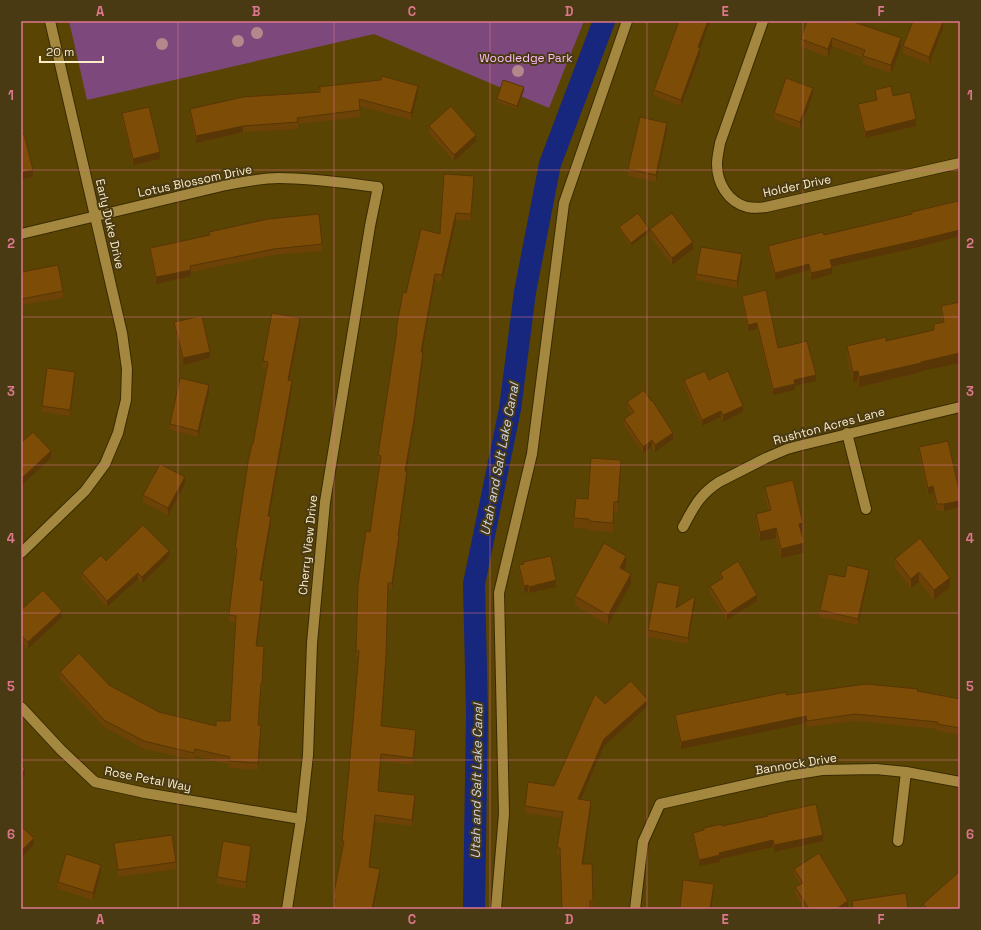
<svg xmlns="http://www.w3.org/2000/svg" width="981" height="930" font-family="'Space Grotesk',sans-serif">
<rect width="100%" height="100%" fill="#594404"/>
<polygon fill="#7d487b" points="69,21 584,21 549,108 374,34 87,100"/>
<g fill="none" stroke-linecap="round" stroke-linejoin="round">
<polyline stroke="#16277d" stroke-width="22" points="474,909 477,713 474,584 510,409 525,292 550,164 604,21"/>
<defs>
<polyline id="lane" points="496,909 504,814 499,593 532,454 564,203 627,21"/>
<g id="street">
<path d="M763 21 720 143C719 150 717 157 717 164 717 183 728 202 747 207 753 208 760 208 766 207L960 163"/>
<path d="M21 234 226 185C243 182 261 178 279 178 312 178 345 183 378 187L370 226 325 502 312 643 308 755 301 819 287 909"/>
<polyline points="847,433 866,509"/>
<path d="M683 527C694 507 699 495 719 482L766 458 787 449 798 446 960 407"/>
<polyline points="21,553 85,491 105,464 118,433 126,400 127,369 122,333 50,21"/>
<polyline points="21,707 61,750 95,782 145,793 301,819"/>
<polyline points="898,841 906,772"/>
<polyline points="635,909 643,842 660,804 785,776 822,770 876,769 906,772 960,782"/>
</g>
</defs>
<use href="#lane" stroke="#392b01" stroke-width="12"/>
<use href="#street" stroke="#392b01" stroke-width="12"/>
<use href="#lane" stroke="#a5883f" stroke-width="10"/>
<use href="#street" stroke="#a5883f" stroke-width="10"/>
</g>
<g fill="#b3878b">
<circle cx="257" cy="33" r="6"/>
<circle cx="238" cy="41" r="6"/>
<circle cx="162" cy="44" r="6"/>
<circle cx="518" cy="71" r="6"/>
</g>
<g fill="#6c4206">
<polygon points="807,21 901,47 891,73 863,64 863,58 832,46 828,57 801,47 801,39"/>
<polygon points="943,29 929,64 903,53 903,46"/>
<polygon points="700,49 700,55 681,106 654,96 654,90"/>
<polygon points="318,87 418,93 411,120 360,106 360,117 298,124 298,129 243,132 196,143 190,116 190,109 318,92"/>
<polygon points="524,90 517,109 497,102 497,99"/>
<polygon points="875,90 893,96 916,126 865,138 858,111 858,104 876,100 875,96"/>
<polygon points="813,94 800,129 774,119 774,113"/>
<polygon points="122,113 160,159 133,165 122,120"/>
<polygon points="429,126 476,141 454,161 429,133"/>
<polygon points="667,129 656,182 628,176 628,169"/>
<polygon points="474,183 471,221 456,220 442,282 435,280 422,352 423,359 414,426 406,471 407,478 399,536 399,542 392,590 388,589 386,662 381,726 416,737 413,765 381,761 379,791 415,802 412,826 375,822 370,867 380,875 333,905 333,898 343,847 342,847 342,841 348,781 358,658 356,657 356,651 370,532 380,462 378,462 378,455 396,337 396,330 406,293 440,234"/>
<polygon points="960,208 960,236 919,247 832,266 832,274 811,280 809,270 775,280 768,253 768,246 824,235 912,215 912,212"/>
<polygon points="619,227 649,232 631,246 619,230"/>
<polygon points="650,229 693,249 672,265 650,236"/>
<polygon points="209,232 322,244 322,251 274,255 191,272 191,276 156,284 150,254 150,248 209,235"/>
<polygon points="742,261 737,288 696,280 696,274"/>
<polygon points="22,272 63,291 63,298 21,305 21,274 22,273"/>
<polygon points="742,296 778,348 816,381 795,386 795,390 773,395 757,329 748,331 742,302"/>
<polygon points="960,302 921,372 859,387 858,381 853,382 847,356 847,346 886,341 934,330 942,322 941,316 941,306"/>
<polygon points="174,322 210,358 183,365 174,328"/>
<polygon points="300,325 290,381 292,388 269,516 271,523 261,580 264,588 257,646 264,653 262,690 261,690 259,725 261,732 258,770 229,768 229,764 195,756 194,760 144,749 104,727 60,679 60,672 109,685 159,712 216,726 230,721 236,623 229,622 229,615 236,556 235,555 235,548 266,369 263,368 263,361"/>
<polygon points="75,379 70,416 42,412 42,406"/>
<polygon points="684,380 709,380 743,412 723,422 721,417 702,426 684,387"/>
<polygon points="209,392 198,437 170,430 170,424"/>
<polygon points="627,402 673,439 655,452 652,447 643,453 624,425 624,419 631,414 627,408"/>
<polygon points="919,447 960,494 960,507 944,511 937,511 933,493 928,494 919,454"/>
<polygon points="621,470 618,512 614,511 613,532 589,531 589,529 574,528 574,518 588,499"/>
<polygon points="185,484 168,515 143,502 143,495"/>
<polygon points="765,487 803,532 801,533 804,553 781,558 776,538 760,541 756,524 756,514 769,511 765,496"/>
<polygon points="169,557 142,583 138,579 107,607 82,579 82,573 106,561"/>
<polygon points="895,559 950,587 934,600 919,582 911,588 895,568"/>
<polygon points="523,562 556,587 529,593 528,592 524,593 519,572 519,565 523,564"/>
<polygon points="626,565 624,570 631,584 608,625 575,605 575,596"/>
<polygon points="720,573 757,601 727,620 710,593 710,586 720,580"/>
<polygon points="869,576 858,625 820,617 820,610"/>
<polygon points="680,592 678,607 695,603 688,644 648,637 648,630"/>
<polygon points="21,610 62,617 28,649 21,641"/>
<polygon points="918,692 960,699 960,735 937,731 937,729 855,721 807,727 806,723 681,749 675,721 675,715 786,695"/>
<polygon points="605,704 648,706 604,746 581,800 591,808 583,864 592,864 593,907 590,907 560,855 557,854 557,848 562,818 525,813 525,806 554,786"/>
<polygon points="767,815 823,841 774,852 773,847 720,859 720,862 699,866 693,839 693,833 704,830 704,828 722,826 767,816"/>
<polygon points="114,843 176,862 176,869 118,877 114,850"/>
<polygon points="251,852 246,889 217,884 217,877"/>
<polygon points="794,869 848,908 846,909 805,909 795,894 795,887 800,884 794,875"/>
<polygon points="101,871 93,900 58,889 58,882"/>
<polygon points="923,904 960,909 923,909"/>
</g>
<g fill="#583605">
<polygon points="708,21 710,21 700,49 700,55 681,106 681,100 698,47"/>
<polygon points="943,22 943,29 929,64 929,57"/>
<polygon points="832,38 832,46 828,57 828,49"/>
<polygon points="901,38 901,47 891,73 891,65"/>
<polygon points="418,86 418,93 411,120 411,113"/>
<polygon points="524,87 524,90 517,109 517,106"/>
<polygon points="813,88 813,94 800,129 800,122"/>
<polygon points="916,119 916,126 865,138 865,132"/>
<polygon points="667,123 667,129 656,182 656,175"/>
<polygon points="243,126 243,132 196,143 196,136"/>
<polygon points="476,135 476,141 454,161 454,155"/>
<polygon points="160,152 160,159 133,165 133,159"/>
<polygon points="33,170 33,177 21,179 21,173"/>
<polygon points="474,176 474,183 471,221 471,214"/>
<polygon points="456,213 456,220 442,282 442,275"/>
<polygon points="649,229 649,232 631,246 631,243"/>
<polygon points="960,230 960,236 919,247 830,267 830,260"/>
<polygon points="693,242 693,249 672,265 672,258"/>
<polygon points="742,254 742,261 737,288 737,281"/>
<polygon points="809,264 809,270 775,280 775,273"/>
<polygon points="832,268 832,274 811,280 811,273"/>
<polygon points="191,270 191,276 156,284 156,277"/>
<polygon points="435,274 435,280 421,359 421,352"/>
<polygon points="300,318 300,325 288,387 288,380"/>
<polygon points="757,323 757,329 748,331 748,325"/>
<polygon points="210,352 210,358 183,365 183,358"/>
<polygon points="423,352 423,359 414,426 405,478 405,471"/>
<polygon points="960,353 960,363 921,371 921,372 859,387 859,377 921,362"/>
<polygon points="858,371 858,381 853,382 853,372"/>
<polygon points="75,372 75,379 70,416 70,410"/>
<polygon points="816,375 816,381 795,386 795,390 773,395 773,389 794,380"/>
<polygon points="292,381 292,388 268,523 268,516"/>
<polygon points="209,385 209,392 198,437 198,431"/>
<polygon points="743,406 743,412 723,422 723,415"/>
<polygon points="721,411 721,417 702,426 702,420"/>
<polygon points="673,433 673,439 655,452 655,445"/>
<polygon points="652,440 652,447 643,453 643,447"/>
<polygon points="51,451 51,458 21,486 21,479"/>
<polygon points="621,460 621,470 618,512 618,502"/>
<polygon points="407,471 407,478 398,542 398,536"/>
<polygon points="185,477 185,484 168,515 168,508"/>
<polygon points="933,486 933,493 928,494 928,488"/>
<polygon points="960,501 960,507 944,511 944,504"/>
<polygon points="614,502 614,511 613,532 613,523"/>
<polygon points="271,516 271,523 260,587 260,580"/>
<polygon points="803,523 803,532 799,533 799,524"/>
<polygon points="776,528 776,538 760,541 760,532"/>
<polygon points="399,536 399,542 392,590 392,583"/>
<polygon points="804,543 804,553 781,558 781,549"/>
<polygon points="169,551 169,557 142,583 142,577"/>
<polygon points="626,556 626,565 620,577 620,568"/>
<polygon points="869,570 869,576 858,625 858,619"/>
<polygon points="919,572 919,582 911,588 911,579"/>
<polygon points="138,573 138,579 107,607 107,601"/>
<polygon points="631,574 631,584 608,625 608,615"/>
<polygon points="950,578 950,587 934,600 934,590"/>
<polygon points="556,580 556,587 529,593 529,587"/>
<polygon points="264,581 264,588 256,653 256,646"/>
<polygon points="528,585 528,592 524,593 524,586"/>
<polygon points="680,586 680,592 676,615 676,608"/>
<polygon points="388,589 386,662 381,733 381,726"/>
<polygon points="757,595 757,601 727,620 727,614"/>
<polygon points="695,596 695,603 688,644 688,638"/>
<polygon points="62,611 62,617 28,649 28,642"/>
<polygon points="648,700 648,706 604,746 578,806 578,799 604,739"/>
<polygon points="806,716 806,723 681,749 681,742"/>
<polygon points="261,725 261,732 258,770 258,763"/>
<polygon points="416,730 416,737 413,765 413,758"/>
<polygon points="381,754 381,761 378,797 378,791"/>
<polygon points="25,769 25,776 21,780 21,773"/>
<polygon points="415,795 415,802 412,826 412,820"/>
<polygon points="591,801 591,808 582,871 582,864"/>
<polygon points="375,815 375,822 369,873 369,867"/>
<polygon points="823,835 823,841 774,852 774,845"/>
<polygon points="34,838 34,844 21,858 21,851"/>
<polygon points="773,840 773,847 720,859 720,862 699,866 699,860 719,853"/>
<polygon points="251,846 251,852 246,889 246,882"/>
<polygon points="101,865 101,871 93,900 93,893"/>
<polygon points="380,869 380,875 373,909 372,909"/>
<polygon points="714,884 714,890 711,909 710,909"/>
<polygon points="848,901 848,908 846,909 836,909"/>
</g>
<g fill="#7d4d07" stroke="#583605">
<polygon points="679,21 708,21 698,47 700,48 681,100 654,90"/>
<polygon points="807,21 851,21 901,38 891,65 863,56 865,50 832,38 828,49 801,39"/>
<polygon points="913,21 940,21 943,22 929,57 903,46"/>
<polygon points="382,76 418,86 411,113 359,99 360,110 297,118 298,122 243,126 196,136 190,109 243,97 320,92 320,88 318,87 381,80"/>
<polygon points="786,78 813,88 800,122 774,113"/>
<polygon points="503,80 524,87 517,106 497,99"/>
<polygon points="891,86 893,96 910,92 916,119 865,132 858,104 877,100 875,90"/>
<polygon points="451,106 476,135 454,155 429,126"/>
<polygon points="149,107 160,152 133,159 122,113"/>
<polygon points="640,117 667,123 656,175 628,169"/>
<polygon points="21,132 22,135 24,134 33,170 21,173"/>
<polygon points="444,174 474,176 471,214 456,213 442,275 435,274 421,352 423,352 414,420 405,471 407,471 398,536 399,536 392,583 388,583 386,656 381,726 416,730 413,758 381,754 378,791 415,795 412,820 375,815 369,867 380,869 372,909 333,909 335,899 333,898 344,841 342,841 348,781 359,651 356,651 358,585 366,531 370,532 381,456 378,455 397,331 396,330 403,292 406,293 421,229 440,234"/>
<polygon points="958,201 960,208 960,230 919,240 830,260 832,268 811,273 809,264 775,273 768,246 823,232 824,235 912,214 912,212"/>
<polygon points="638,213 649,229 631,243 619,227"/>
<polygon points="672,213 693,242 672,258 650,229"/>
<polygon points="319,214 322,244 274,249 190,266 191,270 156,277 150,248 210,235 209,232 268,219"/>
<polygon points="701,247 742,254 737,281 696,274"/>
<polygon points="58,265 63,291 21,299 21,274 23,273 22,272"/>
<polygon points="766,290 778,348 807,341 816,375 794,380 795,384 773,389 757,323 748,325 742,296"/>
<polygon points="960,302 960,353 921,362 921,363 859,377 858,371 853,372 847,346 886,337 886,341 934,330 934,324 944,322 941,306"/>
<polygon points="272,313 300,318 288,380 292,381 268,516 271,516 260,580 264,581 256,646 264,646 262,683 261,683 258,725 261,725 258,763 229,761 230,757 195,749 194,753 144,741 104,720 60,672 79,653 109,685 159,712 216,726 216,721 230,721 236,616 229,615 237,549 235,548 248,462 252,444 253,444 268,362 263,361"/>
<polygon points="202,316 210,352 183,358 174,322"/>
<polygon points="47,368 75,372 70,410 42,406"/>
<polygon points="705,371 709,380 728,371 743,406 723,415 721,411 702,420 684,380"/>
<polygon points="180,378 209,385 198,431 170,424"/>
<polygon points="644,390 651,401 652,400 673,433 655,445 652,440 643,447 624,419 634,412 627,402"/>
<polygon points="33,432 51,451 21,479 21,443"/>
<polygon points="948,441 960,494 960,501 944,504 937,504 933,486 928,488 919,447"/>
<polygon points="591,458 621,460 618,502 614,502 613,523 589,521 589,519 574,518 576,498 588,499"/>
<polygon points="160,464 185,477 168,508 143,495"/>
<polygon points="793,480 803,523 799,524 804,543 781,549 776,528 760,532 756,514 771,510 765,487"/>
<polygon points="143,525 169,551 142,577 138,573 107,601 82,573 101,555 106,561"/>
<polygon points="920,538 950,578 934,590 919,572 911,579 895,559"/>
<polygon points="604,543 626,556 620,568 631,574 608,615 575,596"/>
<polygon points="551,556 556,580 529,587 528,585 524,586 519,565 524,564 523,562"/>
<polygon points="738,561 757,595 727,614 710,586 723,578 720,573"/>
<polygon points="847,565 869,570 858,619 820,610 828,574 845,577"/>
<polygon points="657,582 680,586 676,608 695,596 688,638 648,630"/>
<polygon points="43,590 62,611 28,642 21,635 21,610"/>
<polygon points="631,681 648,700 604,739 578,799 591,801 582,864 592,864 593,901 590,901 590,909 562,909 560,848 557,848 563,812 525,806 528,782 554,786 595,694 605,704"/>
<polygon points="866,684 918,689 917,691 960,699 960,728 937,724 938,722 855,714 807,721 806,716 681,742 675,715 786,692 786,695"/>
<polygon points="21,764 25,769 21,773"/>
<polygon points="816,804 823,835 774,845 773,840 719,853 720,855 699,860 693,833 704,830 704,828 722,824 722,826 768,816 767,815"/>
<polygon points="21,826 34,838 21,851"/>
<polygon points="172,835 176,862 118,870 114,843"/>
<polygon points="223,841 251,846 246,882 217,877"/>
<polygon points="819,853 848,901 836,909 809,909 795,887 803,883 794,869"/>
<polygon points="66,854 101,865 93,893 58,882"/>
<polygon points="960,871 960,909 928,909 923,904"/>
<polygon points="683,880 714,884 710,909 680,909"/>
<polygon points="906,893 908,909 853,909 852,901"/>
</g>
<path fill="none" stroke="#dc778c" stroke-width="1" stroke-opacity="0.55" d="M178 21V909M334 21V909M490 21V909M647 21V909M803 21V909M21 170H960M21 317H960M21 465H960M21 613H960M21 760H960"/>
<g text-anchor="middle" stroke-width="4" stroke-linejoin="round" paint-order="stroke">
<g font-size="12" fill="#fcbdf9" stroke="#493a13">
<text x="526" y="62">Woodledge Park</text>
</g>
<g font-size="12" fill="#fbecc8" stroke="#493a13">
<text transform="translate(195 181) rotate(-12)" y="4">Lotus Blossom Drive</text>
<text transform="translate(797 186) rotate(-12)" y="4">Holder Drive</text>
<text transform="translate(110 224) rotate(77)" y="4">Early Duke Drive</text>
<text transform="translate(829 426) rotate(-15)" y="4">Rushton Acres Lane</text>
<text transform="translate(308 545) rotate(-84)" y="4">Cherry View Drive</text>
<text transform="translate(796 764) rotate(-9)" y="4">Bannock Drive</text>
<text transform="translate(148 779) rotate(11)" y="4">Rose Petal Way</text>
</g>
<g font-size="13" font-style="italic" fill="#ccd6ef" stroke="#493a13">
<text transform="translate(499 459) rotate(-79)" y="5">Utah and Salt Lake Canal</text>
<text transform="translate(476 781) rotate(-89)" y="5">Utah and Salt Lake Canal</text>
</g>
</g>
<rect width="981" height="930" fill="none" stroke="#493a13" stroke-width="44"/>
<path d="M40 56v6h63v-6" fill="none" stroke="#fbecc8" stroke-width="2"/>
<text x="46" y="56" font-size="12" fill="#fbecc8" stroke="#493a13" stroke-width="3" paint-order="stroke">20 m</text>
<rect x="22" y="22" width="937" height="886" fill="none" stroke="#dc778c" stroke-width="1.5"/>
<g font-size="13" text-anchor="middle" font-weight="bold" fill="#dc778c">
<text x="100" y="16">A</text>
<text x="256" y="16">B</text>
<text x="412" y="16">C</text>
<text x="569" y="16">D</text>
<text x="725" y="16">E</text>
<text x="881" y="16">F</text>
<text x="11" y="100">1</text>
<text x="970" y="100">1</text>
<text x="11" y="248">2</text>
<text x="970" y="248">2</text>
<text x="11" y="396">3</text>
<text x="970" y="396">3</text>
<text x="11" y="543">4</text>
<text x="970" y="543">4</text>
<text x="11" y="691">5</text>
<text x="970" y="691">5</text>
<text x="11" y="839">6</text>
<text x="970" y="839">6</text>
<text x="100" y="924">A</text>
<text x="256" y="924">B</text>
<text x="412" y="924">C</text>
<text x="569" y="924">D</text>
<text x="725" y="924">E</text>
<text x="881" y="924">F</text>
</g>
</svg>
